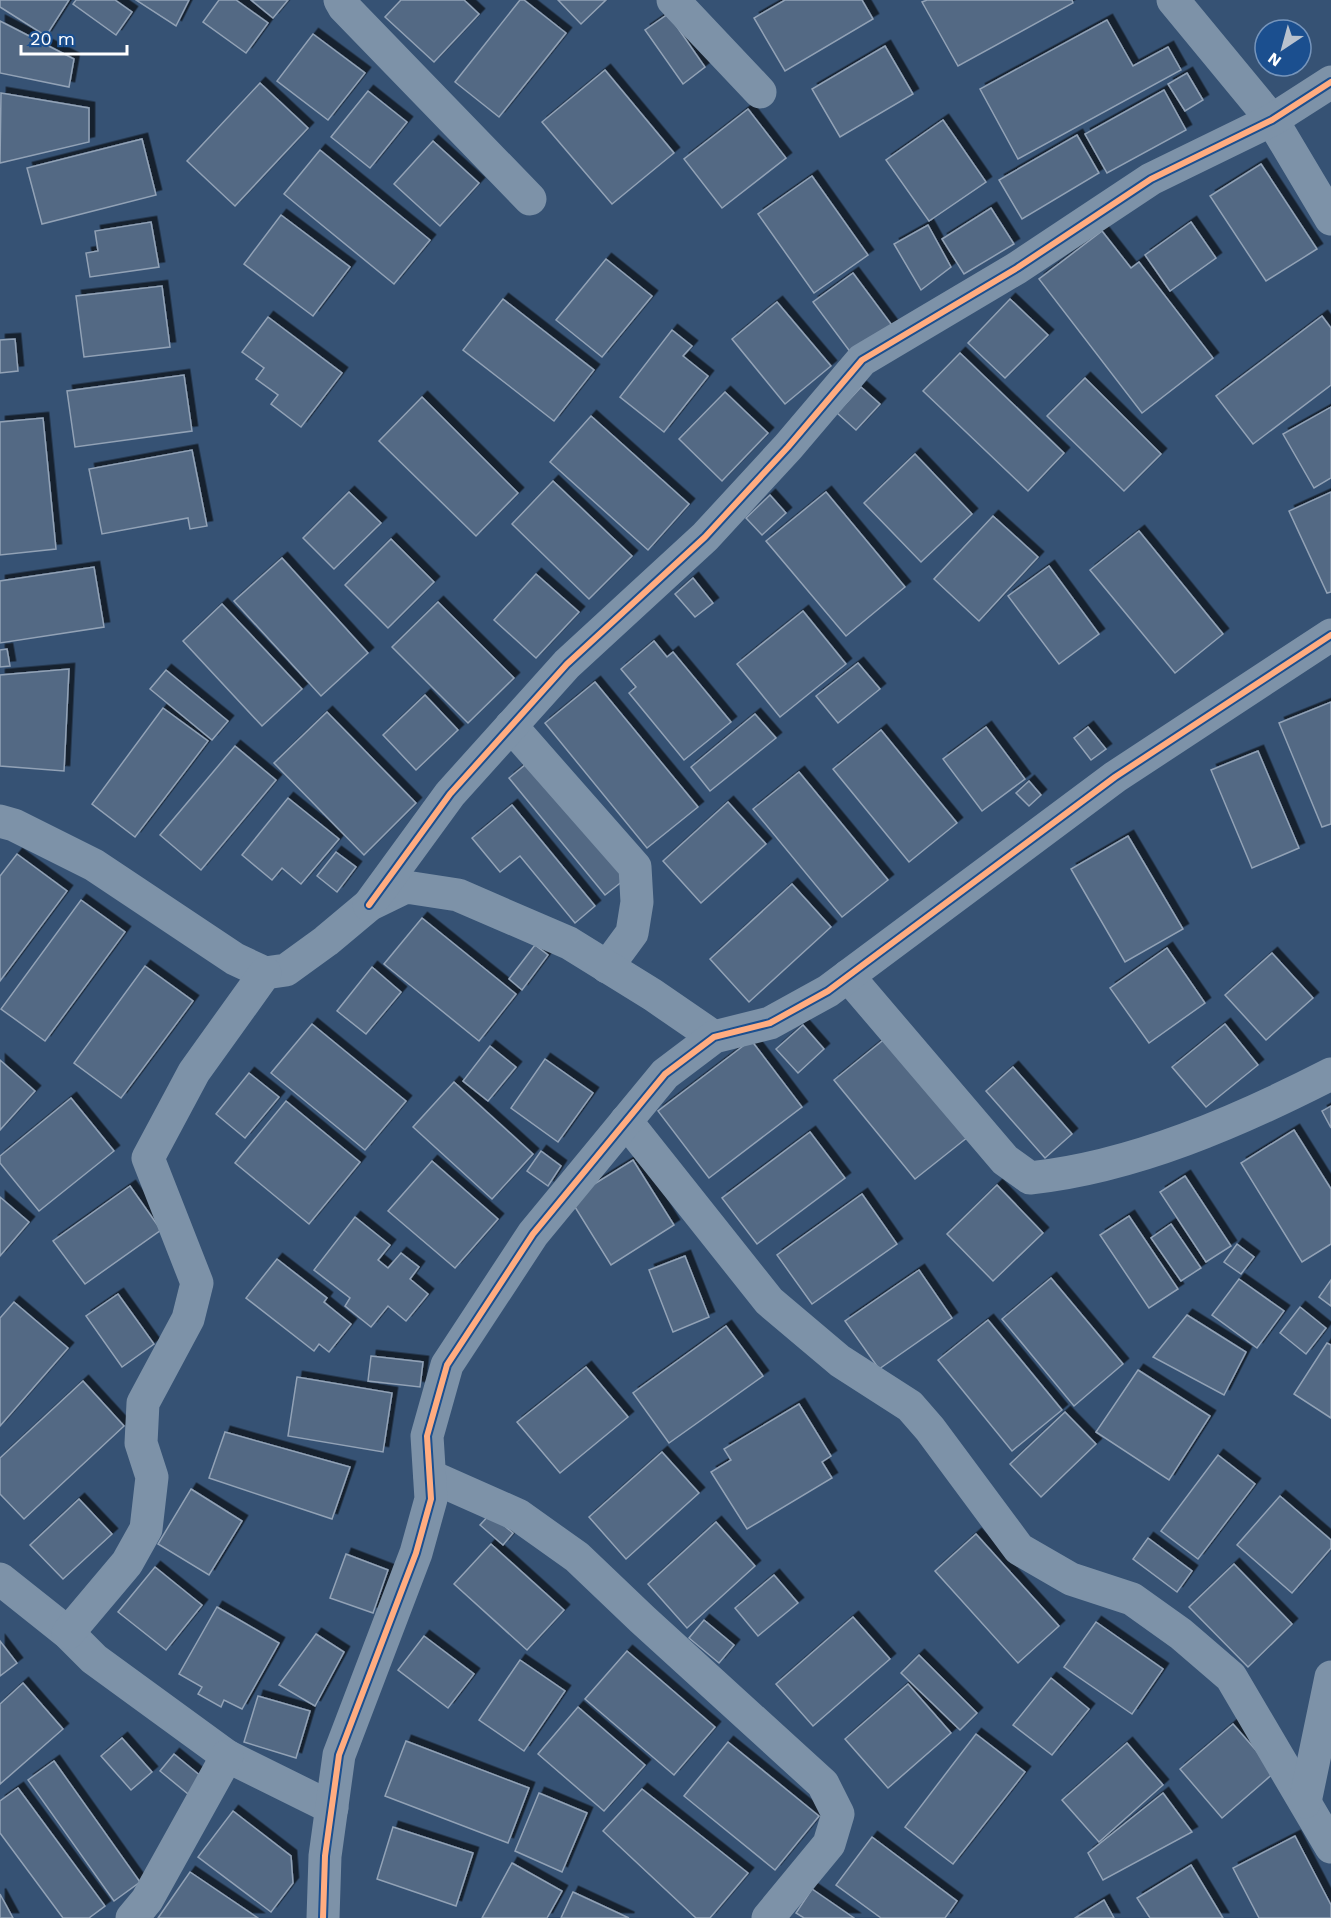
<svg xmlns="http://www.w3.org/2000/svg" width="1331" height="1918" font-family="'Work Sans',sans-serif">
<defs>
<filter id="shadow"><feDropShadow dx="5.5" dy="-5.5" stdDeviation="0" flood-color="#0009"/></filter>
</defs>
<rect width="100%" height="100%" fill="#365274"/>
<g fill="#526984" stroke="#92a2b6" stroke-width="1.5" filter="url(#shadow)">
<polygon points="0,0 69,0 46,36 0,7"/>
<polygon points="76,0 115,0 132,12 116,35 73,4"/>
<polygon points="136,0 189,0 176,26"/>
<polygon points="219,0 236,0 268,23 246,53 203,22"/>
<polygon points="251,0 288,0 273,18"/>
<polygon points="401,0 464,0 479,14 434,62 385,17"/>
<polygon points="520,0 524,0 566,33 499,117 455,82"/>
<polygon points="558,0 606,0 581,24"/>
<polygon points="785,0 862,0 873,19 785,71 754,18"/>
<polygon points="927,0 1072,0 1073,3 958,66 922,2"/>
<polygon points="668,14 705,67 683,84 645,30"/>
<polygon points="1107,20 1133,66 1168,47 1181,70 1018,159 980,89"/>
<polygon points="0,21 74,59 69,87 0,73"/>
<polygon points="313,34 365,73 328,120 277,81"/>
<polygon points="885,46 913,94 840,137 812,89"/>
<polygon points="605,70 674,153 612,204 542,122"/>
<polygon points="1187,73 1203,100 1185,111 1168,84"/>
<polygon points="260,83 308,128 235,206 187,161"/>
<polygon points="1164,90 1186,130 1107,173 1085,134"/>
<polygon points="368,91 407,122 370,168 331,137"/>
<polygon points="1,93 89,108 89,142 0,163"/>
<polygon points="748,109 786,158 722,208 684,159"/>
<polygon points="943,120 986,182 929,221 886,160"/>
<polygon points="1077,135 1099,173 1022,219 999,180"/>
<polygon points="142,139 156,195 42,224 27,168"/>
<polygon points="433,141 479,183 440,226 394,184"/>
<polygon points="320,150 430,240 394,284 284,194"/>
<polygon points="1261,164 1317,249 1266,281 1210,196"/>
<polygon points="812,176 868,255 814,293 758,214"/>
<polygon points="991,208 1014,244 964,274 942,239"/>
<polygon points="281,215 350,267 313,316 244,264"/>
<polygon points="151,222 159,267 90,277 86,253 98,251 95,231"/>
<polygon points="1191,222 1216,258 1170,291 1145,255"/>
<polygon points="928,225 951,267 921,290 894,244"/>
<polygon points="1102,231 1131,268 1139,262 1213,358 1142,413 1039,279"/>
<polygon points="606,259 652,296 602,357 556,320"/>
<polygon points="853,273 894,328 854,357 813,302"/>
<polygon points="162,286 170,347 84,357 76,296"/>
<polygon points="503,299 594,370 554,421 463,350"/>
<polygon points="1010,299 1048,335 1005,378 968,343"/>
<polygon points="777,302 831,366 785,404 732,339"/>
<polygon points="1322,316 1331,328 1331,385 1253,444 1216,396"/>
<polygon points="268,317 342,373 301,427 271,404 278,395 256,379 264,368 242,352"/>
<polygon points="672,330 692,346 683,356 708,376 664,432 620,397"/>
<polygon points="15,339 18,371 0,373 0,340"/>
<polygon points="960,353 1064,453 1028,491 923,391"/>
<polygon points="184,375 192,431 75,447 67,391"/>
<polygon points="1085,378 1161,454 1124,491 1047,416"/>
<polygon points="861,387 880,404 856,430 837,413"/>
<polygon points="725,392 768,433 722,481 679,439"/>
<polygon points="422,397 518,493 476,536 379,441"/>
<polygon points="1331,407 1331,478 1314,488 1283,434"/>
<polygon points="591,416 689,504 648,550 550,462"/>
<polygon points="43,418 56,549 0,555 0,422"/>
<polygon points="192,450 207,526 190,529 188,518 102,534 89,469"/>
<polygon points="915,454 972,514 921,562 864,503"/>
<polygon points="553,481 632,556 589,599 512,524"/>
<polygon points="349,492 381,523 334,569 303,538"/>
<polygon points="826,492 905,587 846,636 766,541"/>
<polygon points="1331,492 1331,592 1327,593 1289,511"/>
<polygon points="770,495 786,513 762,535 746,518"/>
<polygon points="993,516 1038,557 979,621 934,579"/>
<polygon points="1139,531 1223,634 1175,673 1090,570"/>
<polygon points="391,539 434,582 388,628 345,585"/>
<polygon points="282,558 368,653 321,696 234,601"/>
<polygon points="1049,566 1099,634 1059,664 1008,596"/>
<polygon points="94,567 104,627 0,643 0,581"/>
<polygon points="536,574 579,612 536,658 494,620"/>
<polygon points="693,578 713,603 695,617 675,594"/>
<polygon points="438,602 514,678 468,723 392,647"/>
<polygon points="222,604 302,689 262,726 183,641"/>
<polygon points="803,611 846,664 780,717 737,664"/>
<polygon points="654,641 667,657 673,652 731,722 684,760 629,693 636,687 621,669"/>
<polygon points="7,649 10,666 0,667 0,650"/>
<polygon points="858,663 880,689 838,723 816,696"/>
<polygon points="69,669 64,771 0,766 0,675"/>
<polygon points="166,670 228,721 212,740 150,689"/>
<polygon points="595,682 698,807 647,848 545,723"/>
<polygon points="425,695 458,730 416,770 383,735"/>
<polygon points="1331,702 1331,824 1322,827 1279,723"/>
<polygon points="163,708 208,741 135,837 92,804"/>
<polygon points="327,712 416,803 364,855 274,763"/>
<polygon points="755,714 776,738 710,791 691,767"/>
<polygon points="986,727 1025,779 982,811 943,759"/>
<polygon points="1088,727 1106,749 1091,760 1074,738"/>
<polygon points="881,730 957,823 909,862 833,769"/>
<polygon points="235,746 276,780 201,870 160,835"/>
<polygon points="1258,751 1299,848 1252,868 1211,770"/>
<polygon points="531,760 628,877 605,895 509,778"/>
<polygon points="799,772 888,880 842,917 753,809"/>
<polygon points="1029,781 1041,795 1029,806 1016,793"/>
<polygon points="288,798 339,839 301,884 282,868 272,880 242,855"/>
<polygon points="728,802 766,844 701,903 663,861"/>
<polygon points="512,805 595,906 575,923 520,856 500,872 472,838"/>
<polygon points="1128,836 1183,929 1125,962 1071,869"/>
<polygon points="336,852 356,867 337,892 317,876"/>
<polygon points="17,854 67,891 0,981 0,876"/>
<polygon points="792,884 831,927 749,1002 710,959"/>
<polygon points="81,900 125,932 45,1041 1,1009"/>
<polygon points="422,918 516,994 479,1041 384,964"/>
<polygon points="535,945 548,955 522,990 509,979"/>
<polygon points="1167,948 1205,1003 1149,1043 1110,988"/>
<polygon points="1272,953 1313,998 1266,1040 1225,995"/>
<polygon points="145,966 193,1001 121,1098 74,1063"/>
<polygon points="372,967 401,992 366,1034 337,1011"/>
<polygon points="312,1024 406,1101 365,1150 271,1073"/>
<polygon points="1225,1024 1258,1065 1206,1107 1172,1067"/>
<polygon points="803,1025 824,1049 798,1073 776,1049"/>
<polygon points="887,1037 968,1137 915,1179 834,1080"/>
<polygon points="751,1040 802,1107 709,1178 658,1111"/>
<polygon points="490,1046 516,1067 488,1101 463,1081"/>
<polygon points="545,1059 593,1093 558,1142 511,1108"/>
<polygon points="0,1060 35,1091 0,1130"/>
<polygon points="1013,1067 1072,1134 1045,1158 986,1091"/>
<polygon points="249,1073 279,1097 245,1138 216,1114"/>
<polygon points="454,1082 533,1154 492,1199 413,1127"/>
<polygon points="71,1098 114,1151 39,1211 0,1163 0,1156"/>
<polygon points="286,1101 360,1162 309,1224 235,1163"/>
<polygon points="1331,1106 1331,1128 1322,1111"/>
<polygon points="1294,1130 1331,1189 1331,1244 1302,1262 1241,1163"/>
<polygon points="810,1132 845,1178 757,1244 722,1198"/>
<polygon points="541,1151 561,1166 548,1186 527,1171"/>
<polygon points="633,1160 674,1225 611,1265 570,1199"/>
<polygon points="432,1161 498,1219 455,1268 388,1211"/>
<polygon points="1185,1176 1231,1246 1206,1262 1160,1192"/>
<polygon points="997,1185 1043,1233 993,1281 947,1234"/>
<polygon points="130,1186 161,1230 85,1284 53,1241"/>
<polygon points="862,1194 897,1244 812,1304 777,1255"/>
<polygon points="0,1197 29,1222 0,1256"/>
<polygon points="1129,1216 1178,1289 1149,1308 1100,1235"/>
<polygon points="355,1217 390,1245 378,1260 388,1268 401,1253 419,1267 410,1279 428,1294 406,1321 388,1306 371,1327 345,1306 350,1298 314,1270"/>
<polygon points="1171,1224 1201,1268 1181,1281 1151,1238"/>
<polygon points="1237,1244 1254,1257 1241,1274 1224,1262"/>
<polygon points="685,1256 709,1317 673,1332 649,1270"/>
<polygon points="277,1259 327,1298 324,1302 351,1324 329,1352 319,1344 314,1351 246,1298"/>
<polygon points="919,1270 952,1318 879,1369 845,1321"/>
<polygon points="1051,1278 1123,1364 1074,1406 1002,1319"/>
<polygon points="1239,1279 1284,1311 1257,1348 1212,1315"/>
<polygon points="1331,1280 1331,1306 1319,1297"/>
<polygon points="118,1294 154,1344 122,1367 86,1316"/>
<polygon points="14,1302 68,1348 0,1426 0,1318"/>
<polygon points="1300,1307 1326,1328 1306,1354 1280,1333"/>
<polygon points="1187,1315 1246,1352 1224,1395 1153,1357"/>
<polygon points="988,1320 1062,1410 1012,1451 938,1360"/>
<polygon points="726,1326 763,1376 669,1443 633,1393"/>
<polygon points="1327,1343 1331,1345 1331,1418 1294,1394"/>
<polygon points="371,1356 423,1362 420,1387 368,1381"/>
<polygon points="586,1367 628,1417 560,1473 517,1422"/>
<polygon points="1138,1370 1210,1416 1169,1480 1096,1432"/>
<polygon points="297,1377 392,1393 383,1452 288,1436"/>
<polygon points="83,1381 124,1426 24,1519 0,1494 0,1458"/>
<polygon points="799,1404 831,1456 822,1462 832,1478 747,1529 711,1472 731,1460 724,1449"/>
<polygon points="1065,1412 1096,1444 1041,1497 1010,1464"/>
<polygon points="225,1432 350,1467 332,1519 209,1478"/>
<polygon points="662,1452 699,1493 626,1559 589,1517"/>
<polygon points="1218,1455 1255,1484 1198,1559 1161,1531"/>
<polygon points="191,1489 242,1521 209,1575 158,1544"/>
<polygon points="1280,1496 1331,1540 1331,1548 1292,1593 1237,1545"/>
<polygon points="79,1499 112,1534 63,1579 30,1545"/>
<polygon points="490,1514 513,1533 503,1545 480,1525"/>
<polygon points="716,1522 755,1566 687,1628 648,1584"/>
<polygon points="976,1534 1059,1626 1018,1663 935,1571"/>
<polygon points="1148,1538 1192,1571 1177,1592 1133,1559"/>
<polygon points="491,1544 564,1610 527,1650 454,1584"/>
<polygon points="346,1554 388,1570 373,1613 330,1598"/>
<polygon points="1234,1564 1292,1624 1248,1667 1189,1607"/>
<polygon points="155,1567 202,1605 166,1650 118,1612"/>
<polygon points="774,1575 798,1603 758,1636 735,1608"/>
<polygon points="217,1607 279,1643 242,1709 224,1700 221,1707 198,1694 202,1687 179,1674"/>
<polygon points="853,1617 890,1659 813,1726 776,1684"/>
<polygon points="704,1620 734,1645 719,1663 689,1638"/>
<polygon points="1096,1622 1163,1669 1132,1714 1064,1667"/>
<polygon points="316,1634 344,1652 315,1706 279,1685"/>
<polygon points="424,1636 474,1674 448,1708 398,1670"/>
<polygon points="0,1641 17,1663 0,1676"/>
<polygon points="627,1651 715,1727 674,1775 585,1699"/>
<polygon points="919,1655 977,1713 960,1730 901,1673"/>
<polygon points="520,1660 565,1691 524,1751 479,1720"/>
<polygon points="1051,1678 1089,1709 1052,1755 1013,1725"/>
<polygon points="23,1683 63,1729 0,1784 0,1704"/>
<polygon points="908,1684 951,1733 888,1788 845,1739"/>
<polygon points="258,1696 310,1711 296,1758 244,1742"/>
<polygon points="578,1707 645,1765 604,1811 538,1754"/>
<polygon points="1233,1724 1275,1772 1222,1818 1180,1769"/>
<polygon points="976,1734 1025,1772 953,1864 905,1827"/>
<polygon points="122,1738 152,1772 131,1790 101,1756"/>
<polygon points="406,1741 529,1788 508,1843 385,1796"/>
<polygon points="728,1742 819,1816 775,1870 684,1796"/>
<polygon points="1127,1743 1163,1785 1099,1842 1062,1800"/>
<polygon points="174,1754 202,1777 188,1794 160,1771"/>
<polygon points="54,1761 140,1882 114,1901 28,1780"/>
<polygon points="18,1788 105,1906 89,1918 63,1918 0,1833 0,1801"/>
<polygon points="642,1789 748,1873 710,1918 696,1918 603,1831"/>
<polygon points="539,1793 587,1813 562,1872 515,1851"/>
<polygon points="1163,1793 1192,1832 1103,1880 1088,1853"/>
<polygon points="233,1811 291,1856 293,1883 271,1912 198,1857"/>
<polygon points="393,1827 473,1853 456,1906 377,1879"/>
<polygon points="1295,1836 1331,1905 1331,1918 1259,1918 1233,1868"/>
<polygon points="872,1837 957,1901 945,1918 881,1918 836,1885"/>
<polygon points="512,1863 562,1891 547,1918 482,1918"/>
<polygon points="1191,1865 1223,1918 1150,1918 1137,1898"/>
<polygon points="190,1872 258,1918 158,1918"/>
<polygon points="812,1889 854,1918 804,1918 796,1913"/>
<polygon points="573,1892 629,1918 561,1918"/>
<polygon points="0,1894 13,1918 0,1918"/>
<polygon points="1104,1900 1114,1918 1075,1918"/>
</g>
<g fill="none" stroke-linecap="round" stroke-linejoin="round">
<g stroke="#7d92a8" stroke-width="33">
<polyline points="340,0 344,7 530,199"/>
<polyline points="673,0 760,92"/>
<polyline points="1173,0 1272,120 1331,219"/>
<polyline points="511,726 635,867 637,902 632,933 607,967"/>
<polyline points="0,821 14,825 94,865 235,959 265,973 286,970 326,941 369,905 406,887 458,895 569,943 653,995 714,1037"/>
<polyline points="369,905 450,794 567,664 705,537 788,447 862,360 1017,268 1151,179 1272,120 1331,82"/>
<path d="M848 976 1005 1160 1030 1178C1134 1167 1239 1121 1331 1074"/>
<polyline points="626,1121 769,1301 840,1361 910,1406 930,1429 1019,1549 1071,1579 1132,1599 1181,1634 1231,1677 1331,1847"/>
<polyline points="430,1476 518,1515 577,1557 642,1619 823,1784 838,1814 829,1844 768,1918"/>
<polyline points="0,1579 68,1633 94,1659 227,1756 332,1808"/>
<polyline points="68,1633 127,1563 146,1529 152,1477 141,1443 143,1403 188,1319 197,1283 148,1158 194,1072 265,973"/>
<polyline points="1305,1802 1331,1677"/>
<polyline points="132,1918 147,1900 227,1756"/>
<polyline points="323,1918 325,1856 339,1755 416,1553 431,1499 427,1436 447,1365 533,1234 665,1074 714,1037 770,1023 828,991 1115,777 1331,635"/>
</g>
<defs>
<g id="cycleway">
<polyline points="369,905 450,794 567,664 705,537 788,447 862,360 1017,268 1151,179 1272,120 1331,82"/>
<polyline points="323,1918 325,1856 339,1755 416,1553 431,1499 427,1436 447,1365 533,1234 665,1074 714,1037 770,1023 828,991 1115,777 1331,635"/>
</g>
</defs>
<use href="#cycleway" stroke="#1b4f8f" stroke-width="10"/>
<use href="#cycleway" stroke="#ffac80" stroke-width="6"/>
</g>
<g transform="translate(1283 48) rotate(216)"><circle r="28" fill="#1b4f8f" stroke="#7695bc" stroke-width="1.5"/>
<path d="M0-4.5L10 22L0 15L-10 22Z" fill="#b9c2ce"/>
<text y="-9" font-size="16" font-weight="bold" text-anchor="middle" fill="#ffffff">N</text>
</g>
<path d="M21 45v9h106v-9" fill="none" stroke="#ffffff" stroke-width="3"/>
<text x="30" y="45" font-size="18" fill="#ffffff" stroke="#1b4f8f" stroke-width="4.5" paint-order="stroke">20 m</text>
</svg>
